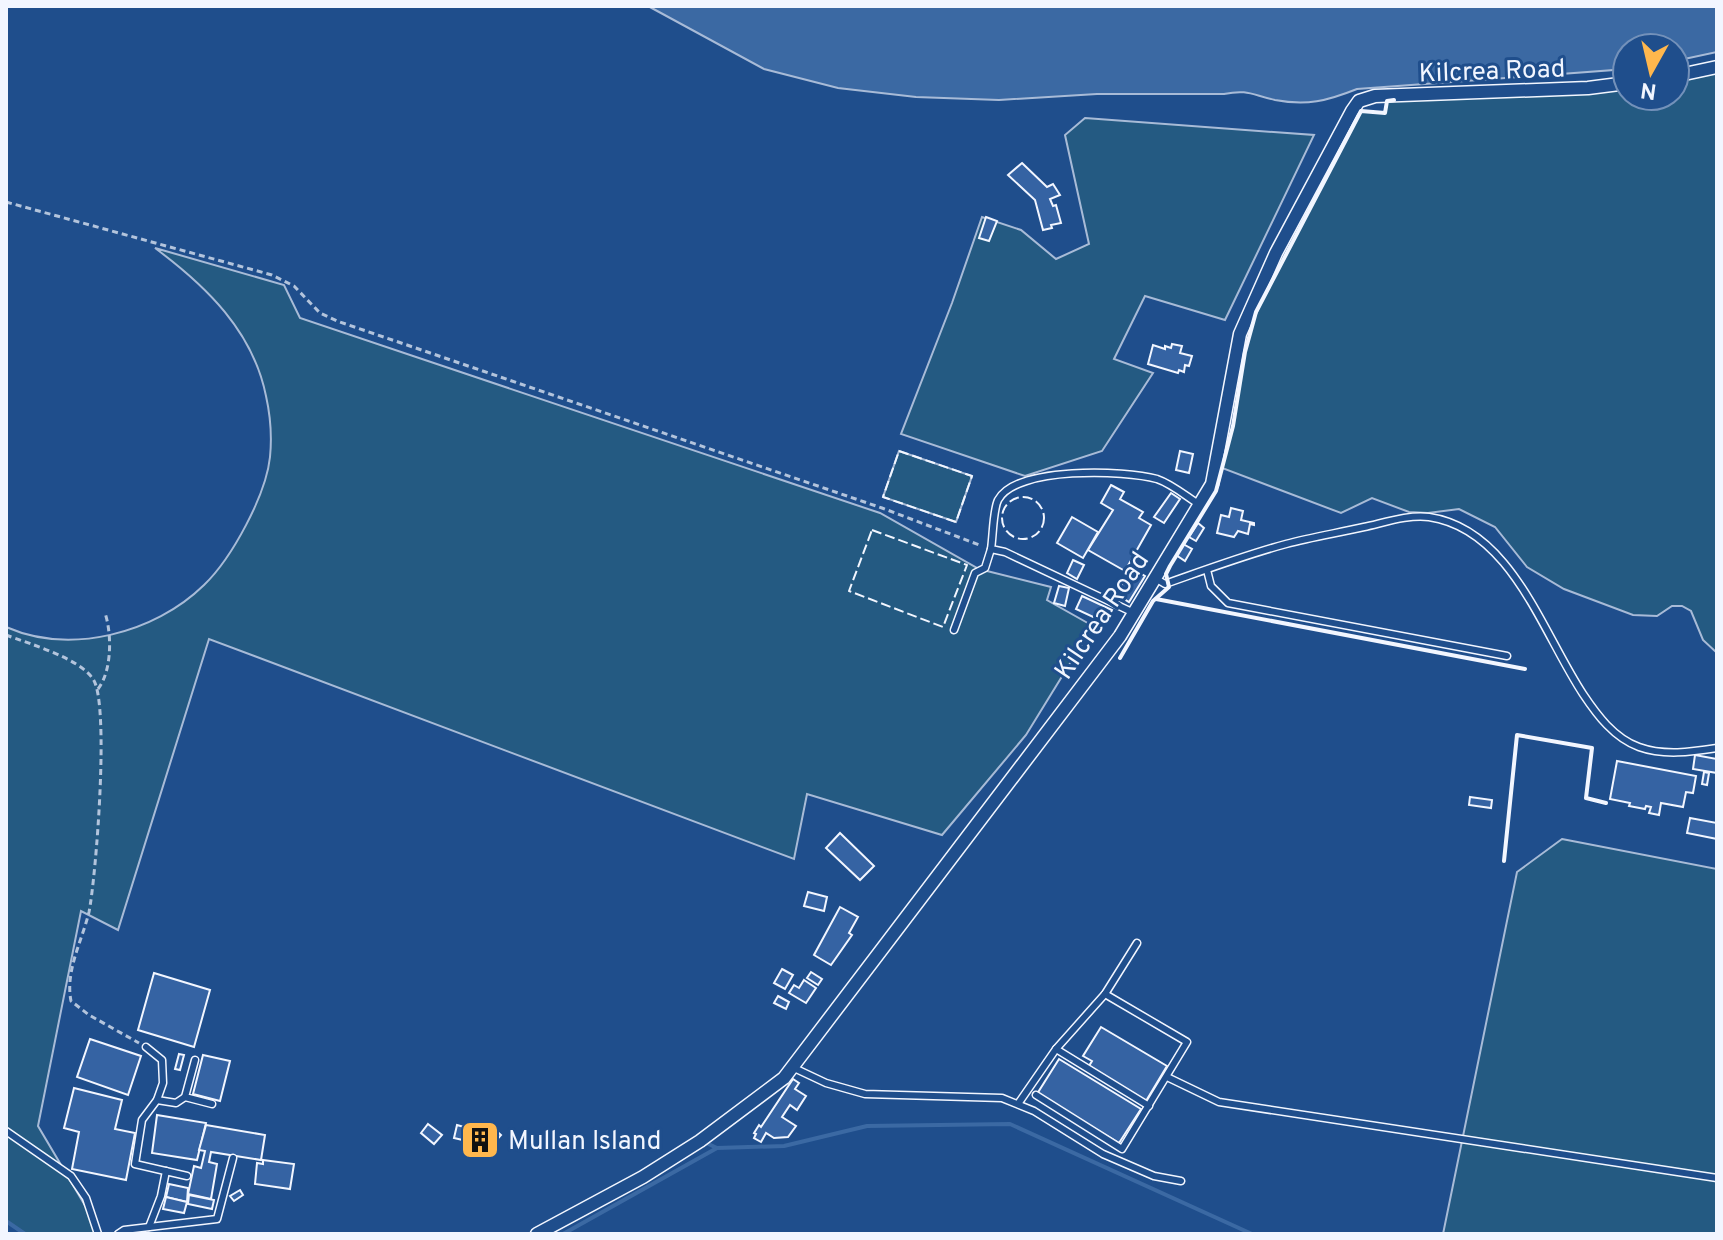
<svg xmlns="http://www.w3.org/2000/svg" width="1723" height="1240" font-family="Overpass,sans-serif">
<rect width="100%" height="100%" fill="#1f4e8c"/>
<g fill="#245a82" stroke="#a8bbd7" stroke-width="2">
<polygon points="1717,73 1717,653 1703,640 1691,611 1682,606 1672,606 1657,616 1633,615 1564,589 1527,567 1495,527 1459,509 1428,513 1409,512 1372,498 1341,513 1222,468 1233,426 1245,352 1256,312 1361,111 1385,113 1387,101 1627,86 1627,96 1675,96 1675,79"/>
<polygon points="1085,118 1314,135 1225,320 1145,296 1114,359 1153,373 1102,451 1025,476 901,434 952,303 982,217 1021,230 1056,259 1089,244 1065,135"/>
<path d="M155 248 284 285 300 318 880 513 979 569 1051 587 1047 600 1093 626 1026 735 942 835 807 794 794 859 209 639 118 930 81 911 38 1126 96 1224 95 1234H25L6 1221V627C70 655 154 634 204 585 232 558 266 495 270 457 272 437 270 414 266 396 253 331 206 286 155 248Z"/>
<polygon points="899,451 972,476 956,522 883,497"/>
<polygon points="1562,839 1717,869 1717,1234 1443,1234 1517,872"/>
</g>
<path fill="#3b69a3" stroke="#a8bbd7" stroke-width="2" d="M648 6H1717V52L1675 61V48H1627V69L1357 89C1327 101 1307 106 1275 100 1252 95 1248 89 1224 94H1097L999 100 916 97 838 88 764 69Z"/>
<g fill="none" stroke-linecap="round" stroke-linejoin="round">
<g stroke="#3b69a3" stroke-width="4">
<polyline points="702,1141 717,1148 784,1146 867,1126 1010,1124 1252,1234"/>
<polyline points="6,1221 25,1234"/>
<polyline points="563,1234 717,1148"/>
</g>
</g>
<g fill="#3563a3" stroke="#f2f6ff" stroke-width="2">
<polygon points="1022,163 1047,187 1053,184 1060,195 1050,199 1053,206 1056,205 1061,223 1051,225 1052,228 1043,230 1035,200 1008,175"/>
<polygon points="986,217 997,221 989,241 979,238"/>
<polygon points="1172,344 1182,346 1180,353 1192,356 1189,366 1185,365 1184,372 1179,370 1178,373 1148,364 1153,345 1165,349 1165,346 1171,348"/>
<polygon points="1180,451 1193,454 1189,473 1176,470"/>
<polygon points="1111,485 1124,492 1120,499 1143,512 1139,518 1151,525 1125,571 1088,550 1113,510 1101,503"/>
<polygon points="1171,493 1180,499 1164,523 1154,517"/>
<polygon points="1231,508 1243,511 1241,520 1254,523 1254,525 1250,524 1248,534 1238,531 1234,537 1217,533 1221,515 1229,517"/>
<polygon points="1072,517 1098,532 1083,558 1057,543"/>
<polygon points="1198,523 1204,528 1196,541 1189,537"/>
<polygon points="1183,544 1192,549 1185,561 1176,555"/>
<polygon points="1073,560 1084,565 1077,579 1067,573"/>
<polygon points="1132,568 1145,576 1129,602 1116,594"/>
<polygon points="1059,586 1069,588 1065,606 1054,603"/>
<polygon points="1082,596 1112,610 1106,623 1076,609"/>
<polygon points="1695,755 1717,759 1717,773 1693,769"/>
<polygon points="1617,761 1696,776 1693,793 1686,792 1683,807 1661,803 1659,815 1649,813 1651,807 1646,806 1645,809 1629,806 1630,803 1610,799"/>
<polygon points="1704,772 1709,773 1707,785 1702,784"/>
<polygon points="1470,797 1492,800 1491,808 1469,805"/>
<polygon points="1690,818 1717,823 1717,839 1687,833"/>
<polygon points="840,833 874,866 860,880 826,848"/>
<polygon points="808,892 827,897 824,911 804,906"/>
<polygon points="840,907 858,917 849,933 852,935 831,965 814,955"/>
<polygon points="782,969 793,975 785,989 774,983"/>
<polygon points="811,972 822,979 818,985 807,978"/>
<polygon points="154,973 210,990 194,1047 138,1030"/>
<polygon points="804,980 816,988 806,1003 789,993 794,985 799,988"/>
<polygon points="778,996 789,1002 786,1009 774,1003"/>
<polygon points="1101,1027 1167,1066 1146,1101 1089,1066 1092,1061 1083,1056"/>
<polygon points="90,1039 141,1056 128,1095 77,1077"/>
<polygon points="179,1054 184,1055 180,1070 175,1069"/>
<polygon points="203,1055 230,1061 220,1101 193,1094"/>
<polygon points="1059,1059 1141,1109 1119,1143 1037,1094"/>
<polygon points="793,1079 799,1083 795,1089 806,1096 797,1110 790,1105 782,1117 796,1126 788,1137 774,1138 766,1133 761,1142 754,1138 756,1134 754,1133 759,1125 761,1127"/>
<polygon points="74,1088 122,1100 115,1129 135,1133 126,1180 72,1169 79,1132 64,1128"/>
<polygon points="157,1115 206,1123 197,1160 152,1153"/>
<polygon points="428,1124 442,1135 434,1144 421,1133"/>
<polygon points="206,1125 265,1135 261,1160 211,1152 209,1162 217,1164 211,1199 188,1194 194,1166 201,1168 205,1151 199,1150"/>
<polygon points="457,1125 485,1133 491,1126 501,1135 484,1154 471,1142 454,1138"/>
<polygon points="263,1160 294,1164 290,1189 255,1184 257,1163 263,1164"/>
<polygon points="169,1184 188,1188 187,1202 166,1197"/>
<polygon points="240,1190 243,1195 234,1201 230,1196"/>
<polygon points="189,1195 214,1200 212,1209 188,1204"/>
<polygon points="166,1197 187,1202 184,1213 163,1209"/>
</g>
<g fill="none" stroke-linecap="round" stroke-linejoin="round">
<defs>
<g id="lane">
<polyline points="1207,570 1211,586 1228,603 1507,656"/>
<path d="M1155 578 1165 584C1205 570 1245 555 1286 544 1312 537 1338 533 1364 527 1383 523 1409 514 1429 517 1511 529 1542 632 1583 694 1597 715 1614 738 1639 747 1664 756 1691 752 1717 748"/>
<path d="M1134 613 1005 552 991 549C993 537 993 510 998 500 1016 466 1125 470 1157 479 1172 484 1187 497 1200 505"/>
<polyline points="954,630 975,573 985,568 991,549"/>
<polyline points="146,1047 162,1060 163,1083 157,1100 142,1120 135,1164 187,1176"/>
<polyline points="1056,1049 1149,1106"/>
<polyline points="195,1060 185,1097 212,1104"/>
<polyline points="792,1067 826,1083 865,1094 1002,1098 1034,1111 1103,1154 1154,1176 1181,1181"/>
<polyline points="1167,1077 1219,1102 1717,1178"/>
<polyline points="1036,1095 1122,1149 1187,1042 1105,994"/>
<polyline points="157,1100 176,1103 185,1097"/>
<polyline points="1018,1104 1056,1049 1105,994 1137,943"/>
<polyline points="6,1131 71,1176 86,1198 98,1234"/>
<polyline points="149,1227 161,1196 166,1171"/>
<polyline points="118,1234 124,1230 217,1219 233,1158"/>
</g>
<g id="street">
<polyline points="1675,76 1717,67"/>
<polyline points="537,1234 643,1177 700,1141 784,1078 1120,636 1212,484 1240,334 1276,253 1352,111 1359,101 1375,96 1588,88 1627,83"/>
</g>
</defs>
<use href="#lane" stroke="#f2f6ff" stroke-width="9"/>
<use href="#street" stroke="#f2f6ff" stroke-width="15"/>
<g stroke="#b3c4dc" stroke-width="3" stroke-dasharray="6 4" stroke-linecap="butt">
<polyline points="6,202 272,275 294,286 320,313 337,321 882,508 982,546"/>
<path d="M6 635C30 644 79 658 93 679 110 703 96 877 89 912 82 941 65 971 71 1001L89 1015 139 1043"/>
<path d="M98 689C112 671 112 634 105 613"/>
</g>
<use href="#lane" stroke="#1f4e8c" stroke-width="6"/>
<use href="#street" stroke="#1f4e8c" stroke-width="12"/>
<g stroke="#f2f6ff" stroke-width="2" stroke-dasharray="10 4" stroke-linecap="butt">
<polygon points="899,451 972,476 956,522 883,497"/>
<circle cx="1023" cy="518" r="21"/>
<polygon points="872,530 967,565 943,627 849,591"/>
</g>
<g stroke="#f2f6ff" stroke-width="4">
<polyline points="1156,599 1525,669"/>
<polyline points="1120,658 1153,601 1169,587 1166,574 1170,566 1216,491 1233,426 1245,352 1256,312 1361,111 1385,113 1387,101 1394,100"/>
<polyline points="1504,861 1517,735 1592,748 1586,798 1606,803"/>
</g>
</g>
<defs>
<symbol id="building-square" viewBox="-11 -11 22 22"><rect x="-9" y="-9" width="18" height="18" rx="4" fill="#ffb74d" stroke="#1f4e8c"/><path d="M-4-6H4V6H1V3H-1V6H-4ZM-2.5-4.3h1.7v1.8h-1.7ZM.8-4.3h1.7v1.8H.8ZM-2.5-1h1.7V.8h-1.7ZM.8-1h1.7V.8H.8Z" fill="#111"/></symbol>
</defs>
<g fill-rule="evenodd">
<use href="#building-square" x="458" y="1118" width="44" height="44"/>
</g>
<g text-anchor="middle" stroke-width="6" stroke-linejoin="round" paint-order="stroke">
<g font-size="26" fill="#f2f6ff" stroke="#1f4e8c">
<text transform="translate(1492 70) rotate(-2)" y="9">Kilcrea Road</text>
<text transform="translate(1101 615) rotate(-56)" y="9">Kilcrea Road</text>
</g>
<g font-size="26" fill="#f2f6ff" stroke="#1f4e8c" text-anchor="start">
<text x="508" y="1149">Mullan Island</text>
</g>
</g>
<rect width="1723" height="1240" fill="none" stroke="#f2f6ff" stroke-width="16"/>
<g transform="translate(1651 72) rotate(188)"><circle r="38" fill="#1f4e8c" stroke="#7391ba" stroke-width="2"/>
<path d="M0-6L14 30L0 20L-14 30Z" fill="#ffb74d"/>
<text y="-12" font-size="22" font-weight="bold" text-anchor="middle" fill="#f2f6ff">N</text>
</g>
</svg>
